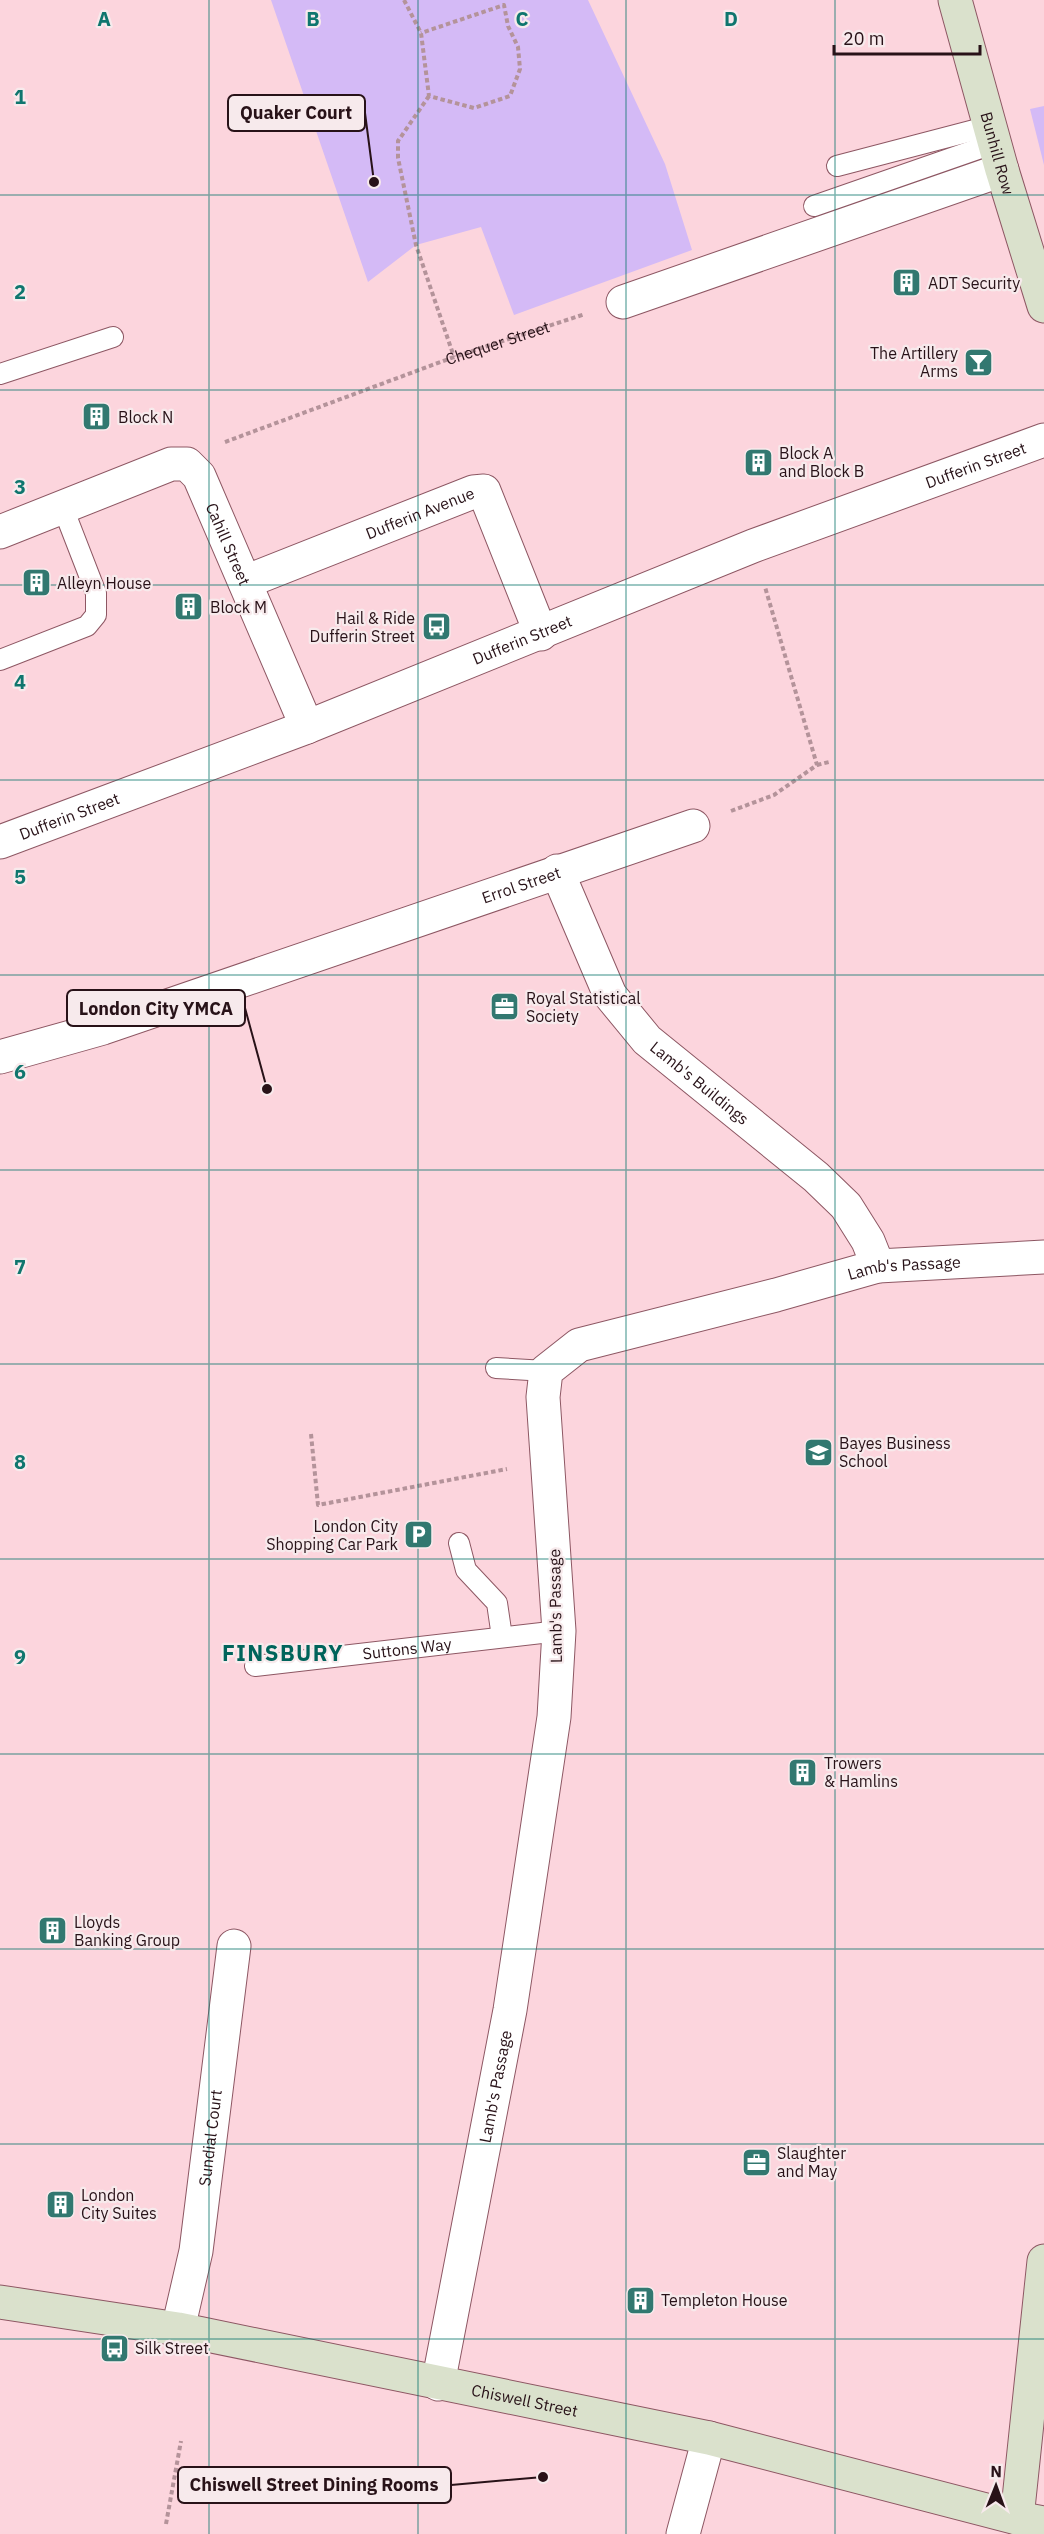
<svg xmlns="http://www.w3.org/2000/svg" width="1044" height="2534" font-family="'IBM Plex Sans',sans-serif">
<rect width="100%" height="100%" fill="#fcd5dd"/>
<g fill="#d4baf6">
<polygon points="271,0 588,0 665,164 692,250 514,315 481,227 416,245 368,282"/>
<polygon points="1044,106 1044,165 1030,109"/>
</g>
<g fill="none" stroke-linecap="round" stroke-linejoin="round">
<defs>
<g id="service">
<polyline points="837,166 990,126"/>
<polyline points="814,206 995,143"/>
<polyline points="0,374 113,337"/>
<polyline points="0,660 87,626 96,615 96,593 63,508"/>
<polyline points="496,1368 546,1371"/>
<polyline points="459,1543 466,1570 497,1603 502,1637"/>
<path id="s2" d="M255 1666 559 1631"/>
</g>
<g id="minor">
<polyline points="623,302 1002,170"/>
<path id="s3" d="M0 532 171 464H187L199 476 307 727"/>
<path id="s4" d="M245 582 473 492 484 491 541 634"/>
<path id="s5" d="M0 842 307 727 753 546 1044 440"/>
<path id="s6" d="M557 871 610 995 647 1040 816 1177 846 1206 868 1241 878 1266"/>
<path id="s7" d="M0 1057 103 1028 693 826"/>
<path id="s8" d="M178 2329 196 2251 234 1946"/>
<path id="s9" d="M438 2384 510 2010 554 1717 559 1631 543 1397 546 1371 579 1345 776 1295 878 1266 1044 1257"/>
<polyline points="683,2534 709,2438"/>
</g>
<g id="secondary">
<path id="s10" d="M955 0 1002 170 1044 306"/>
<path id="s11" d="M0 2302 178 2329 709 2438 1017 2518 1044 2523"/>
<polyline points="1017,2518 1044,2261"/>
</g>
</defs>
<use href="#service" stroke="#8d5763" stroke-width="22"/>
<use href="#minor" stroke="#8d5763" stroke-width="35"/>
<use href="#secondary" stroke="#8d5763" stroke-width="35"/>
<g stroke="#b4939a" stroke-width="4" stroke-dasharray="4.5 3" stroke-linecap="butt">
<polyline points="404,0 421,33 429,96 474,108 510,96 520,69 518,47 508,26 504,5 421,33"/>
<polyline points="429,96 398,141 398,158 416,245 454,357"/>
<path id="s1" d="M225 442 454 357 585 314"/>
<polyline points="817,765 829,762"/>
<polyline points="731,811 774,795 817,765 765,587"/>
<polyline points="311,1434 318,1505 507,1469"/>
<polyline points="166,2524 181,2441"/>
</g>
<use href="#service" stroke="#fff" stroke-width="20"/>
<use href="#minor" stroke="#fff" stroke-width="33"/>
<use href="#secondary" stroke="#dae1cc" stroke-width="33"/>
</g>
<path fill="none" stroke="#0f766e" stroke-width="1.5" stroke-opacity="0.55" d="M209 0V2534M418 0V2534M626 0V2534M835 0V2534M0 195H1044M0 390H1044M0 585H1044M0 780H1044M0 975H1044M0 1170H1044M0 1364H1044M0 1559H1044M0 1754H1044M0 1949H1044M0 2144H1044M0 2339H1044"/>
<defs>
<symbol id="building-square" viewBox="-11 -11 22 22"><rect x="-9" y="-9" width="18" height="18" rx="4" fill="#327870" stroke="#f7eaec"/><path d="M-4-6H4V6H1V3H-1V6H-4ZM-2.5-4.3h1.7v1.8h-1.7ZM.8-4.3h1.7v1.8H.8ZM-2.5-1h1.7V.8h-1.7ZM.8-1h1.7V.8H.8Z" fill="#fff"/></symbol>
<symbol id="bar-square" viewBox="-11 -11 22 22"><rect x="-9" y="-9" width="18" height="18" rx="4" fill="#327870" stroke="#f7eaec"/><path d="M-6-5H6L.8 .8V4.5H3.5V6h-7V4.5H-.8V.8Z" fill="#fff"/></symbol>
<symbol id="bus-square" viewBox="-11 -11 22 22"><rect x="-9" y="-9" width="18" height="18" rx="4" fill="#327870" stroke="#f7eaec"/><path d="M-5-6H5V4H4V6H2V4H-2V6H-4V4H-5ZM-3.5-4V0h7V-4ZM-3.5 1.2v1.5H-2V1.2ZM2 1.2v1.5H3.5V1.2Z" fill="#fff"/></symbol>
<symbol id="office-square" viewBox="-11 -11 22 22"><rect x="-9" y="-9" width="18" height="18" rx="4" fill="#327870" stroke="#f7eaec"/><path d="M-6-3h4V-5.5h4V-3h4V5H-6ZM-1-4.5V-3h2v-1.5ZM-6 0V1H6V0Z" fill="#fff"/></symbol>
<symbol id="university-square" viewBox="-11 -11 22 22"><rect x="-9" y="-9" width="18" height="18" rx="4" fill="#327870" stroke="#f7eaec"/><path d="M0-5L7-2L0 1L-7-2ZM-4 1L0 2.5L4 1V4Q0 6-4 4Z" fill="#fff"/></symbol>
<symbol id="parking-square" viewBox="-11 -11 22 22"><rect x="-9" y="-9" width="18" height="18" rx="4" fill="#327870" stroke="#f7eaec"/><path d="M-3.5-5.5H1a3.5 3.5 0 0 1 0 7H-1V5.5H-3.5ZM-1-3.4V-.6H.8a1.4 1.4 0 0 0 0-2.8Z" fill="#fff"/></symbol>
</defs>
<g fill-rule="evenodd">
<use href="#building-square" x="890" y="266" width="33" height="33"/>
<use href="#bar-square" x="962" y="346" width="33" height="33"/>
<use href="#building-square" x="80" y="400" width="33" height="33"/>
<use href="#building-square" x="742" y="446" width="33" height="33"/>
<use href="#building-square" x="20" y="566" width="33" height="33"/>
<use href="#building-square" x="172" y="590" width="33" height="33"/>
<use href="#bus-square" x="420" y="610" width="33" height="33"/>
<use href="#office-square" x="488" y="990" width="33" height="33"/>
<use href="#university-square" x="802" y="1436" width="33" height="33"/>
<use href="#parking-square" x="402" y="1518" width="33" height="33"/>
<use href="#building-square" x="786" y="1756" width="33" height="33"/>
<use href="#building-square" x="36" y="1914" width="33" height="33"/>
<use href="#office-square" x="740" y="2146" width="33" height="33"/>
<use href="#building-square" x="44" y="2188" width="33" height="33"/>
<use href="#building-square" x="624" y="2284" width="33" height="33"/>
<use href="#bus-square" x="98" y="2332" width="33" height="33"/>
</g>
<g text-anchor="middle" stroke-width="4.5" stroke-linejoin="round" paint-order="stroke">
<g font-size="16" fill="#281218" stroke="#f7eaec">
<text dy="6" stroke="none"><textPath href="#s10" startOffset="159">Bunhill Row</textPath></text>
<text dy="6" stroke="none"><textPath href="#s1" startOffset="290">Chequer Street</textPath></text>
<text dy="6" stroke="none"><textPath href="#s5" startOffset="1046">Dufferin Street</textPath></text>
<text dy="6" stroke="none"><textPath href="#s4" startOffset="188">Dufferin Avenue</textPath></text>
<text dy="6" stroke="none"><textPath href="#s3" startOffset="291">Cahill Street</textPath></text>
<text dy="6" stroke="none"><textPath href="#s5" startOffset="560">Dufferin Street</textPath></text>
<text dy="6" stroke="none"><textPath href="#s5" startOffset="74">Dufferin Street</textPath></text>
<text dy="6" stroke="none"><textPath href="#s7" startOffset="549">Errol Street</textPath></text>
<text dy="6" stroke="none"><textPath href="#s6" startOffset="261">Lamb's Buildings</textPath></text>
<text dy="6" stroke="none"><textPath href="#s9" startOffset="1401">Lamb's Passage</textPath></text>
<text transform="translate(555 1606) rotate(-91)" y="6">Lamb's Passage</text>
<text dy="6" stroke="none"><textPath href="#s2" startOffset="153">Suttons Way</textPath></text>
<text dy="6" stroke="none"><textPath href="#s9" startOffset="303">Lamb's Passage</textPath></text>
<text dy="6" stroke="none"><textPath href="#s8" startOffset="194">Sundial Court</textPath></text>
<text dy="6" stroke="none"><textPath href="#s11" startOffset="534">Chiswell Street</textPath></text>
</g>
<g font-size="16" fill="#281218" stroke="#f7eaec" text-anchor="start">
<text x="928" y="289">ADT Security</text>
<text x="958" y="359" text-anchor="end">The Artillery<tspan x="958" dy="18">Arms</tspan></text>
<text x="118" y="423">Block N</text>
<text x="779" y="459">Block A<tspan x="779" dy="18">and Block B</tspan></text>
<text x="57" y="589">Alleyn House</text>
<text x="210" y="613">Block M</text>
<text x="415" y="624" text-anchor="end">Hail &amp; Ride<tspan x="415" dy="18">Dufferin Street</tspan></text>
<text x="526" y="1004">Royal Statistical<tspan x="526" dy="18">Society</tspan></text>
<text x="839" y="1449">Bayes Business<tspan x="839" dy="18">School</tspan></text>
<text x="398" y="1532" text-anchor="end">London City<tspan x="398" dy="18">Shopping Car Park</tspan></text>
<text x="824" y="1769">Trowers<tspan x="824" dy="18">&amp; Hamlins</tspan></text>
<text x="74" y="1928">Lloyds<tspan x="74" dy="18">Banking Group</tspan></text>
<text x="777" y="2159">Slaughter<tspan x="777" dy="18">and May</tspan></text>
<text x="81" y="2201">London<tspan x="81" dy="18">City Suites</tspan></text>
<text x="661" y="2306">Templeton House</text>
<text x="135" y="2354">Silk Street</text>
</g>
<g font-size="22" font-weight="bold" letter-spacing="1.5" fill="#00645b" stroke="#f7eaec">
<text x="283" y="1661">FINSBURY</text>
</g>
</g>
<g font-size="20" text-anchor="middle" font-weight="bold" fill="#0f766e" stroke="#f7eaec" stroke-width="4.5" stroke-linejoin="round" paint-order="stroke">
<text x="104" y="26">A</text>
<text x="313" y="26">B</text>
<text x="522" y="26">C</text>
<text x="731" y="26">D</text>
<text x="20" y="104">1</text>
<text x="20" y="299">2</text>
<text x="20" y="494">3</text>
<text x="20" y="689">4</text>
<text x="20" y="884">5</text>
<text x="20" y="1079">6</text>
<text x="20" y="1274">7</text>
<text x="20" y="1469">8</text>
<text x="20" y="1664">9</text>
</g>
<path fill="none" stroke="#281218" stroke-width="2" d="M374 182L365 113M267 1089L245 1008M543 2477L451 2485"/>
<g fill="#281218" stroke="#f7eaec" stroke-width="2">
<circle cx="374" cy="182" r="6"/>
<circle cx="267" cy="1089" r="6"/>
<circle cx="543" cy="2477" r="6"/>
</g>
<g fill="#f7eaec" stroke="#281218" stroke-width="2">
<rect x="228" y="95" width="137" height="36" rx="6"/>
<rect x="67" y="990" width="178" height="36" rx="6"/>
<rect x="178" y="2467" width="273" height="36" rx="6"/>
</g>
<g font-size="18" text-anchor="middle" font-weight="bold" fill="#281218">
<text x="296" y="119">Quaker Court</text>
<text x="156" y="1015">London City YMCA</text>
<text x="314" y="2491">Chiswell Street Dining Rooms</text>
</g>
<g transform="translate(996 2486) rotate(1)" stroke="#f7eaec" stroke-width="4.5" paint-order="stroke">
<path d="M0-4.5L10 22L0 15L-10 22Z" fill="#281218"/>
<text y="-9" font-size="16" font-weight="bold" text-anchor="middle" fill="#281218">N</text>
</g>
<path d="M834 45v9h146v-9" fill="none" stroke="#281218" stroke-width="3"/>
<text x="843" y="45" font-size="18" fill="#281218" stroke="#f7eaec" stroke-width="4.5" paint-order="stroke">20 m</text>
</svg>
